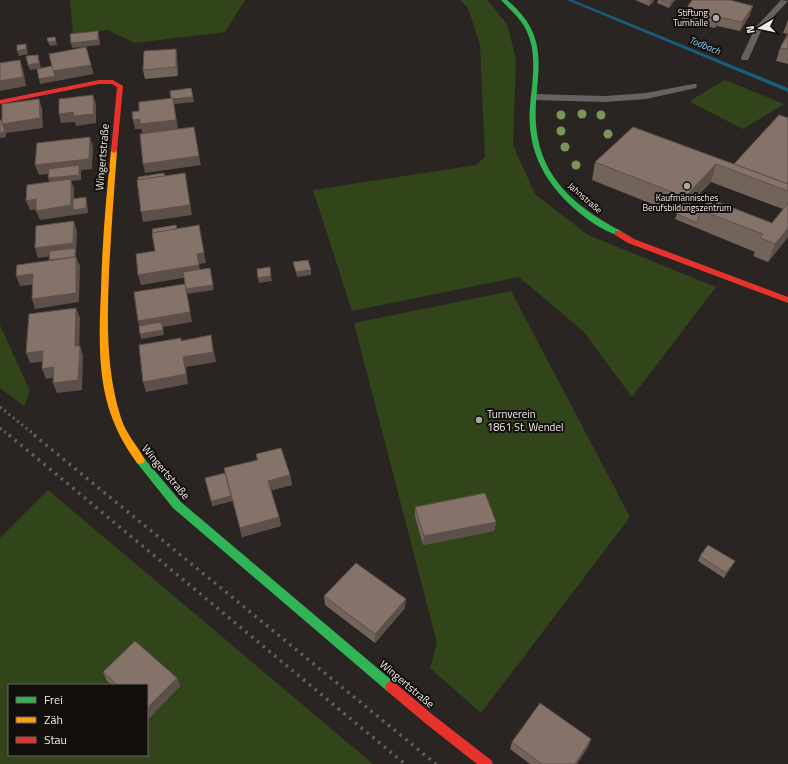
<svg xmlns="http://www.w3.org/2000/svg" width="788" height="764" font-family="'Titillium Web',sans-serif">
<rect width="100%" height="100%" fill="#2a2422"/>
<g fill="#32451a" fill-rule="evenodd">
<polygon points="70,0 245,0 225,32 135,43 107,30 73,35"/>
<polygon points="460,0 487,0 507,24 516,59 513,145 535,194 588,235 716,287 632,397 584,332 519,277 352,311 313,190 476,165 485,157 480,45 468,8"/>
<polygon points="725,80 784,104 743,129 692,103 691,100"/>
<polygon points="511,291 630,517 481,713 430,668 437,643 354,323"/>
<polygon points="0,325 30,391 24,406 0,388"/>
<path d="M48 490 373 764H0V538ZM9 685H147V755H9Z"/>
</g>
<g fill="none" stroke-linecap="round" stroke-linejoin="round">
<polygon fill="#175d7c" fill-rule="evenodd" points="567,0 573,0 788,88 788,92"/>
<g fill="#656262" fill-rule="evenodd">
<polygon points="781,0 788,1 762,29 748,60 742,60 741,58 755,28"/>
<polygon points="693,84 696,84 697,86 696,88 646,99 605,102 534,100 530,97 534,94 605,96 646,93"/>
</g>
<g fill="#30b455" fill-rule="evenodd">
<path d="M501 0H507C561 45 527 85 538 139 547 185 583 211 621 231V235C613 236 592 223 586 218 548 189 526 154 530 106 532 86 535 67 532 48 527 23 517 17 501 0Z"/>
<polygon points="140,456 143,457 181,502 395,683 397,687 395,691 391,693 387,691 173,508 137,463 135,460 137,457"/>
</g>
<path fill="#ff9f0a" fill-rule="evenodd" d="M114 149 117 151C114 192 111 232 109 273 107 321 106 371 121 418 126 434 137 445 145 460L143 463 140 464 137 463C127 449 119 436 113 420 97 380 99 333 101 291 102 244 106 198 111 151Z"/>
<g fill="#e5322d" fill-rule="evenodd">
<polygon points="99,80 113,80 123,86 117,151 114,153 111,151 117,87 112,84 99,84 0,104 0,100"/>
<polygon points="615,231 621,231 634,239 788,297 788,303 628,243 615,235"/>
<polygon points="391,681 395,683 433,715 491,760 493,764 477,764 425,723 387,691 385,687 387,683"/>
</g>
<g stroke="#625f5e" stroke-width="3" stroke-dasharray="2 3.5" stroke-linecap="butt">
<polyline points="0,407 36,436"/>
<polyline points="0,428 10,436"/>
</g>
<g stroke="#625f5e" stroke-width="3.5" stroke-dasharray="2.5 5" stroke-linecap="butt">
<polyline points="9,435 405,764"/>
<polyline points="34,435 436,764"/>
</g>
</g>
<g fill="#7b945b">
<circle cx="582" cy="114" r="4.5"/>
<circle cx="561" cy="115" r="4.5"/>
<circle cx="601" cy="115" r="4.5"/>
<circle cx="561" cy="131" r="4.5"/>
<circle cx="608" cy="134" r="4.5"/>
<circle cx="565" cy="147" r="4.5"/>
<circle cx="576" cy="165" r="4.5"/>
</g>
<g fill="#72635b" fill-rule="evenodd">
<polygon points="635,0 654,0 654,1 649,6"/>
<polygon points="658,0 675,0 669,8 657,3"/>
<polygon points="684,12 750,15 740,31 717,26 715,28 681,21"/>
<polygon points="788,20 788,64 776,61 780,48 788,34 783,33"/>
<polygon points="176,49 177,58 178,76 145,79 143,70"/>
<path d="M788 118V237L768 262 753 256 755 252 675 219 677 214 592 180 595 162 734 164ZM711 182 783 209 772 223 701 209 689 205Z"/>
<polygon points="256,454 290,475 292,485 271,490 279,517 281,526 242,537 232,497 232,501 212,506 225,473 257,460"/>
<polygon points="415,507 496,522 494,531 423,545 415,516"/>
<polygon points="700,556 735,561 732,566 724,578 698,561"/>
<polygon points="324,596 405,608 375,643 325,605"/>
<polygon points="103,672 177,678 180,686 149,718 147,716 147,685 112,685 107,681"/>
<polygon points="591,739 588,747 577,764 530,764 510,749 512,742"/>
</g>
<g fill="#5d504a">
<polygon points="651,0 654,0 654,1 649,6 650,1"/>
<polygon points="672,0 675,0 669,8 670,3"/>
<polygon points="753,6 750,15 740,31 742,22"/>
<polygon points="719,17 717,26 715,28 718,19"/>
<polygon points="98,31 99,35 100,45 72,48 71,43"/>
<polygon points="55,37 57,45 50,46 48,42"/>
<polygon points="26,44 28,54 19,56 17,51"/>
<polygon points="176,49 177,58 178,76 176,67"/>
<polygon points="38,55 41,68 30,70 28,65"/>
<polygon points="20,60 23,69 26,86 0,91 0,81"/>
<polygon points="91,65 94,74 56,81 53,71"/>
<polygon points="55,76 56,81 40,84 39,79"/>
<polygon points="93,95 96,104 96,123 76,126 75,122 61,123 59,114"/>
<polygon points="193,97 194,102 174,104 178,129 143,134 141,129 135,129 133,120 171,100"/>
<polygon points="39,99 42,108 43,128 6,133 6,137 0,138 0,133 2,124"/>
<polygon points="90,137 93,147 92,169 81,170 81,180 71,181 74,188 74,210 86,197 87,202 88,213 40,220 36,211 50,183 48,178 79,170 39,175 35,165"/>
<polygon points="199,156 201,165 145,173 143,164"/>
<polygon points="716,164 711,182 680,215 685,197"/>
<polygon points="185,173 192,215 143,222 141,212"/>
<polygon points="36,199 40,209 30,210 26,201"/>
<polygon points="74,221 77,231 76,257 80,266 79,302 35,309 32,299 75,253 38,258 35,248"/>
<polygon points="788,228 788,237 768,262 775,244"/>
<polygon points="204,253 206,263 199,264 201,275 141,285 138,275 197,254"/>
<polygon points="311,270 311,275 297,277 296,272"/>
<polygon points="33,274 37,284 20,286 16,276"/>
<polygon points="271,276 272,281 259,283 258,278"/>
<polygon points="185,284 213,285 214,290 187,294 192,322 163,327 164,335 141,339 140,334 140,331 138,321"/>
<polygon points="76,308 80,318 79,356 75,346"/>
<polygon points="211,335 216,362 186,367 188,384 146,392 143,382 183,357"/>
<polygon points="80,346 83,356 82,390 57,393 53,383"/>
<polygon points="43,351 47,361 30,363 26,353"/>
<polygon points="54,367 58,377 46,379 42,369"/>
<polygon points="290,475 292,485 269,491 268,481"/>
<polygon points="231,496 232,501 212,506 211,501"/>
<polygon points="279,517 281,526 242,537 240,528"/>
<polygon points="496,522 494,531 423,545 424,536"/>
<polygon points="735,561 732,566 724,578 726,573"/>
<polygon points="406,599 405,608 375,643 375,634"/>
<polygon points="177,678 180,686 149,718 147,714 147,708"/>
<polygon points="591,739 588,747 577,764 575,764"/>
</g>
<g fill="#85736a" stroke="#5d504a">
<polygon points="662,0 672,0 670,3"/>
<polygon points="692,0 730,0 753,6 742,22 719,17 718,19 684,12"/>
<polygon points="98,31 98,40 71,43 70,34"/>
<polygon points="788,34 788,49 780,48"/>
<polygon points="55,37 56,41 48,42 47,38"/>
<polygon points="26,44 26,49 17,51 17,45"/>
<polygon points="86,47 91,65 53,71 49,54"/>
<polygon points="176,49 176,67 143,70 144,51"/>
<polygon points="38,55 39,63 28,65 26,56"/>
<polygon points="20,60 23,77 0,81 0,63"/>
<polygon points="52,66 55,76 39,79 37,69"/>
<polygon points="191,88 193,97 173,99 173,98 171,99 170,91"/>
<polygon points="93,95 94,114 74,116 73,112 59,114 59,99"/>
<polygon points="173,98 176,120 140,124 140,119 133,120 132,112 139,111 139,102"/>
<polygon points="39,99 40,118 2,124 2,104"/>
<polygon points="779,115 788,118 788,184 734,164"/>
<polygon points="0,120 2,120 2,124 4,129 4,132 0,133"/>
<polygon points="194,127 199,156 143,164 140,134"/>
<polygon points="633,127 788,184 788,191 716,164 685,197 595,162"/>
<polygon points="90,137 89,159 35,165 37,143"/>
<polygon points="79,165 79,175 48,178 49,169"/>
<polygon points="164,173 165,176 138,180 138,177"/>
<polygon points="185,173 190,205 141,212 137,180"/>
<polygon points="71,179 71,205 36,211 36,199 26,201 27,185"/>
<polygon points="86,197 86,208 73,210 73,199"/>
<polygon points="710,199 772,223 788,203 788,228 775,244 760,238 763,234 700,210"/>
<polygon points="687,204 701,209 697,223 677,214"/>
<polygon points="74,221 73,243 35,248 36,226"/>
<polygon points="176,225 177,229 153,233 152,229"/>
<polygon points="199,225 204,253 197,254 199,265 138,275 136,254 155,251 152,233"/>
<polygon points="75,248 75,257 49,260 50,251"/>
<polygon points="76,257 76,293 32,299 33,274 16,276 17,265"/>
<polygon points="308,260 311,270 296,272 293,262"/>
<polygon points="270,267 271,276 258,278 257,269"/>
<polygon points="210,268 213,285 186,289 183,272"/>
<polygon points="185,284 190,312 138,321 134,292"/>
<polygon points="76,308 75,346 80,346 78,380 53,383 54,367 42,369 43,351 26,353 29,314"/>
<polygon points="161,322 163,330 140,334 139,326"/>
<polygon points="211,335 213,352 183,357 186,374 143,382 139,345 181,338 181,341"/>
<polygon points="281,448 290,475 268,481 279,517 240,528 224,468 258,460 256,454"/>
<polygon points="225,473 231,496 211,501 205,478"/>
<polygon points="485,493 496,522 424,536 415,507"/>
<polygon points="708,545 735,561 726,573 700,556"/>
<polygon points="356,563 406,599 375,634 324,596"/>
<polygon points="135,641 177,678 147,708 147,685 117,685 103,672"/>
<polygon points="540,703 591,739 575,764 542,764 512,742"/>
</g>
<g fill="#ada6a3" stroke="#120e0b" stroke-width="1.5">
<circle cx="716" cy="18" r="4"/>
<circle cx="687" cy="186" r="4"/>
<circle cx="479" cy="420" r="4"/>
</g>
<g text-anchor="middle" stroke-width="4" stroke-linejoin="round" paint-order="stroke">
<g font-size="9" fill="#f4ece9" stroke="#120e0b" text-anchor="end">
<text x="708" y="16">Stiftung<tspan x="708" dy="10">Turnhalle</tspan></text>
<text x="687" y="201" text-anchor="middle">Kaufmännisches<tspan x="687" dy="10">Berufsbildungszentrum</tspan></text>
</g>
<g font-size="9" fill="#f4ece9" stroke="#120e0b">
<text transform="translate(585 198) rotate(41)" y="3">Jahnstraße</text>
</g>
<g font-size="10" font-style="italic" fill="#8dd1f5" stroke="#120e0b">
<text transform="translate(705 45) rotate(22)" y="4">Todbach</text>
</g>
<g font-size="11" fill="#f4ece9" stroke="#120e0b">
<text transform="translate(102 157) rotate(-85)" y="4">Wingertstraße</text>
<text transform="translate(166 472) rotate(50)" y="4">Wingertstraße</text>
<text transform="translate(407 684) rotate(40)" y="4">Wingertstraße</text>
</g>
<g font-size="11" fill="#f4ece9" stroke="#120e0b" text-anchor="start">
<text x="487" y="418">Turnverein<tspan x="487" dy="13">1861 St. Wendel</tspan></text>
</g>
</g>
<rect x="8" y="684" width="140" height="72" fill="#120e0b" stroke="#6c6764"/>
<rect x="16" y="697" width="20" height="6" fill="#30b455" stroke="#6c6764"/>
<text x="44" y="704" font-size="12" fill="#f4ece9">Frei</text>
<rect x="16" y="717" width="20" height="6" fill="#ff9f0a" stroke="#6c6764"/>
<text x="44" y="724" font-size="12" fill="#f4ece9">Zäh</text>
<rect x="16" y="737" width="20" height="6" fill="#e5322d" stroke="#6c6764"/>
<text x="44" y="744" font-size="12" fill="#f4ece9">Stau</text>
<g transform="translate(760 28) rotate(261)" stroke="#120e0b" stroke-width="3" paint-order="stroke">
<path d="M0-3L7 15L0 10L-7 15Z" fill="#f4ece9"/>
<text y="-6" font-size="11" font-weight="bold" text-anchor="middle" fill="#f4ece9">N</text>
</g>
</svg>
